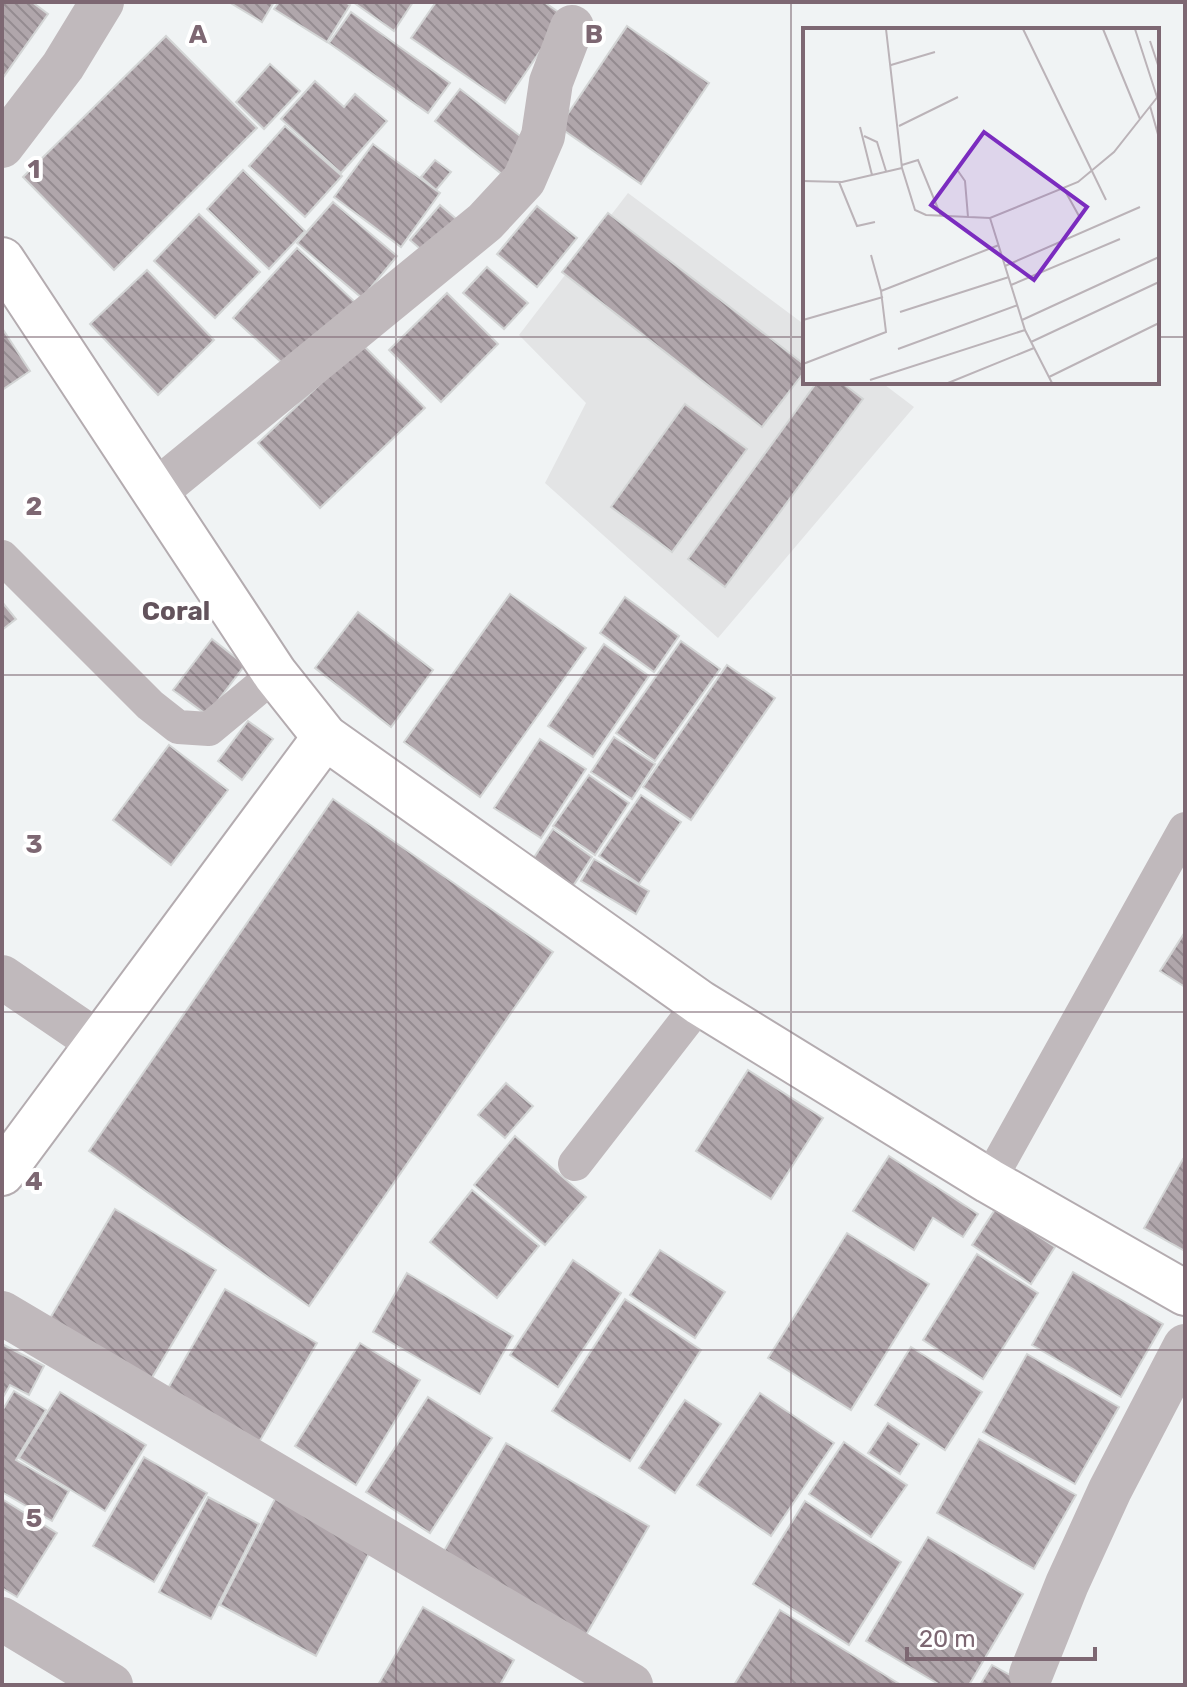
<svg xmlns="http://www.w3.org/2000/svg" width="1187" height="1687" font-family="Rubik,sans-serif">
<defs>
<pattern id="building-back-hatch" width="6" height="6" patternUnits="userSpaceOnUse" patternTransform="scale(2)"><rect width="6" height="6" fill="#b0a6ab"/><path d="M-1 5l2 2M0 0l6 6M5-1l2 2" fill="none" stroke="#948b90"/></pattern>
</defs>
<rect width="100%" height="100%" fill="#f0f3f4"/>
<polygon fill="#e3e4e5" points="628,193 805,325 805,382 881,382 914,407 718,638 545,483 586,403 519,335"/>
<g fill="url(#building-back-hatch)" stroke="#d3d5d5" stroke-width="2">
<polygon points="2,2 32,2 48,14 2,79"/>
<polygon points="229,2 274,2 262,22"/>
<polygon points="279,2 345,2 350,5 327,42 274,9"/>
<polygon points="353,2 413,2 394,31"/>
<polygon points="436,2 544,2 564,16 505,103 411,38"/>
<polygon points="351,12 450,83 428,113 329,43"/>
<polygon points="627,26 709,83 641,184 559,127"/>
<polygon points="166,36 257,128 114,270 23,177"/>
<polygon points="270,64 300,91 264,129 236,102"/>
<polygon points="315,81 344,107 355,94 387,121 341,173 281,119"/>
<polygon points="460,89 529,143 503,175 435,121"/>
<polygon points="285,126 342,176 305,217 249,166"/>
<polygon points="373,144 440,193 401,247 334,197"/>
<polygon points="435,160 451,172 436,190 421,177"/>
<polygon points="243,170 305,231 269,269 207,209"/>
<polygon points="333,202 397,256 362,298 297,243"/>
<polygon points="440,205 462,224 433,260 410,240"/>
<polygon points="537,206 577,238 537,287 497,254"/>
<polygon points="608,213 805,365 805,371 762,427 562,272"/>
<polygon points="199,214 260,272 215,318 154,261"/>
<polygon points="297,248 356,303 293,373 233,318"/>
<polygon points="487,267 528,303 504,329 463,293"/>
<polygon points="147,270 214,340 158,395 90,324"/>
<polygon points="447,293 498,344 441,402 389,350"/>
<polygon points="2,328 30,371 2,390"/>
<polygon points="362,344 425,408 320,508 258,443"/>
<polygon points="817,382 841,382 863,399 725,587 688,559"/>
<polygon points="685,404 747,449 672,552 611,507"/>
<polygon points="510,594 586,648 480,797 404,742"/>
<polygon points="625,597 679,636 654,672 600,633"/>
<polygon points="2,602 16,619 2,630"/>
<polygon points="358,612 433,670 391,727 315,668"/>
<polygon points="212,639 245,665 207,715 173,690"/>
<polygon points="681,641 720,669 655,761 616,733"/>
<polygon points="604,644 649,676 593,757 548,726"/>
<polygon points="727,665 775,698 691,820 643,787"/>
<polygon points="248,721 273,739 242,780 218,761"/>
<polygon points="614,737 655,764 632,799 591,772"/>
<polygon points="540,739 586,769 541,838 494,808"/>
<polygon points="169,745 228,790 171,865 113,820"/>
<polygon points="589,775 629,803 595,855 553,826"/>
<polygon points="641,795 681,822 639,884 599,856"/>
<polygon points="333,799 553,952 309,1306 89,1151"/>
<polygon points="553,829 592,857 573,886 533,859"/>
<polygon points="594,859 649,891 636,914 581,881"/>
<polygon points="1185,932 1185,987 1160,971"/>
<polygon points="748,1070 823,1118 771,1199 696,1151"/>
<polygon points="506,1083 533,1106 505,1138 478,1115"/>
<polygon points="515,1136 586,1197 545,1245 474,1185"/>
<polygon points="889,1156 978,1214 963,1237 933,1218 914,1250 853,1211"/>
<polygon points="1183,1159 1185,1160 1185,1251 1144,1228"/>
<polygon points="472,1190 539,1246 497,1298 430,1242"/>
<polygon points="996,1208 1055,1247 1031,1284 972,1245"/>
<polygon points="115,1209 216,1270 150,1381 49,1320"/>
<polygon points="847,1233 929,1284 851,1410 768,1358"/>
<polygon points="660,1250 725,1292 695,1338 630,1295"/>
<polygon points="977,1254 1038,1293 983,1379 923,1340"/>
<polygon points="573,1260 621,1293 558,1387 510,1355"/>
<polygon points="1073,1272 1163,1324 1121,1397 1032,1345"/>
<polygon points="407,1273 513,1336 480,1394 373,1332"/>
<polygon points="225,1289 317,1343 258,1444 167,1390"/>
<polygon points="625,1299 701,1350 630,1461 552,1411"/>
<polygon points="360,1343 420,1380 356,1485 295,1446"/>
<polygon points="2,1344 44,1366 29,1395 10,1385 2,1399"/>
<polygon points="911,1347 982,1392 945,1450 875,1405"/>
<polygon points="1027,1354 1119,1407 1075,1484 983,1432"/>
<polygon points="14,1391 46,1410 16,1460 69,1491 52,1521 2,1492 2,1411"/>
<polygon points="60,1392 146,1445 105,1511 19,1458"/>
<polygon points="760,1393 834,1443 771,1536 697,1485"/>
<polygon points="428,1397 492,1438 430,1533 366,1492"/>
<polygon points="685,1400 721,1424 675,1493 639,1468"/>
<polygon points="888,1423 919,1444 900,1474 868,1453"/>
<polygon points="979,1439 1076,1495 1034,1569 937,1513"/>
<polygon points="844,1442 907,1485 871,1537 809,1494"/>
<polygon points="506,1443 649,1526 586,1635 444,1551"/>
<polygon points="144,1457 207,1493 154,1582 93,1546"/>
<polygon points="277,1495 373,1546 316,1656 220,1605"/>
<polygon points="208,1497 259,1524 211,1619 159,1592"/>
<polygon points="2,1499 57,1533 17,1597 2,1588"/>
<polygon points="805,1501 901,1562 849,1645 753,1584"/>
<polygon points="928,1537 1023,1594 969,1685 940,1685 866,1641"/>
<polygon points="423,1607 514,1660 500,1685 378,1685"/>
<polygon points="780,1610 901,1685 734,1685"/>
<polygon points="992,1665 1028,1685 980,1685"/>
</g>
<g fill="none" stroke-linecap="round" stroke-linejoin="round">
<defs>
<g id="secondary">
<polyline points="2,260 275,674 325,737 700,1003 989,1181 1185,1293"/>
<polyline points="2,1173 325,737"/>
</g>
</defs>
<use href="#secondary" stroke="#b4acb0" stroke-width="48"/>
<g stroke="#c0b9bc" stroke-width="34">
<polyline points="2,557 150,705 178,727 209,729 275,674"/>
<polyline points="575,1164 700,1003"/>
<polyline points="989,1181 1185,829"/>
</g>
<g stroke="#c0b9bc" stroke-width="44">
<polyline points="2,146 63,66 102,2"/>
<polyline points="155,492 485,222 524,180 543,136 551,82 572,27"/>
<polyline points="2,977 99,1043"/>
<polyline points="2,1313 631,1685"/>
<polyline points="2,1619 111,1685"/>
<polyline points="1031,1674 1067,1584 1110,1490 1185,1346"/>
</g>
<use href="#secondary" stroke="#fff" stroke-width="44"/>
</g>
<path fill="none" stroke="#7d6772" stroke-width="2" stroke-opacity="0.55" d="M396 2V1685M791 2V1685M2 337H805M1157 337H1185M2 675H1185M2 1012H1185M2 1350H1185"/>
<g text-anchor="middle" stroke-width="8" stroke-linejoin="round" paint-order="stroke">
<g font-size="26" font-weight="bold" fill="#63535c" stroke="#fff">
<text x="176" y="620">Coral</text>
</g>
</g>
<g transform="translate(803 28)">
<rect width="356" height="356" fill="#f0f3f4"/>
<path fill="none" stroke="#bbb3b8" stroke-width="2" d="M83 1 99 140 112 182 123 187 187 190 275 154 311 124 356 67M220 1 303 172M300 1 337 91M332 1 354 69M347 13 356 40M88 37 132 24M347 78 356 110M96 98 155 69M57 99 69 147M61 108 74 114 83 143M99 137 115 132 138 188M155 143 162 153 165 189M0 153 39 154 99 140M36 154 54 198 72 194M261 161 276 188M187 190 222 302 249 355M68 227 78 263M202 238 337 179M208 257 317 211M97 284 206 249M0 292 80 269M219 292 356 229M228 314 356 254M95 321 215 277M0 336 83 304 78 263 196 217M246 349 356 295M67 352 222 302M145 355 231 320"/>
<path fill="#7b2cbf" fill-opacity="0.15" stroke="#7b2cbf" stroke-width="4" d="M181 104 284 179 231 252 128 177Z"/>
<rect width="356" height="356" fill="none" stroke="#7d6772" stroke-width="4"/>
</g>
<g font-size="26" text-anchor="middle" font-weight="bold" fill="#7d6772" stroke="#fff" stroke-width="8" stroke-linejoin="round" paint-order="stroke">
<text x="198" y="43">A</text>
<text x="594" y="43">B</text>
<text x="34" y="178">1</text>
<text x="34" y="515">2</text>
<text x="34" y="853">3</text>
<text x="34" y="1190">4</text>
<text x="34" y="1527">5</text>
</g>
<rect width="1187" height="1687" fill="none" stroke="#7d6772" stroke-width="8"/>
<path d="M907 1647v12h188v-12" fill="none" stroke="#7d6772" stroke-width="4"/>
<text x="919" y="1647" font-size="24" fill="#7d6772" stroke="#ffffff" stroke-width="6" paint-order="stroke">20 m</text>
</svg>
